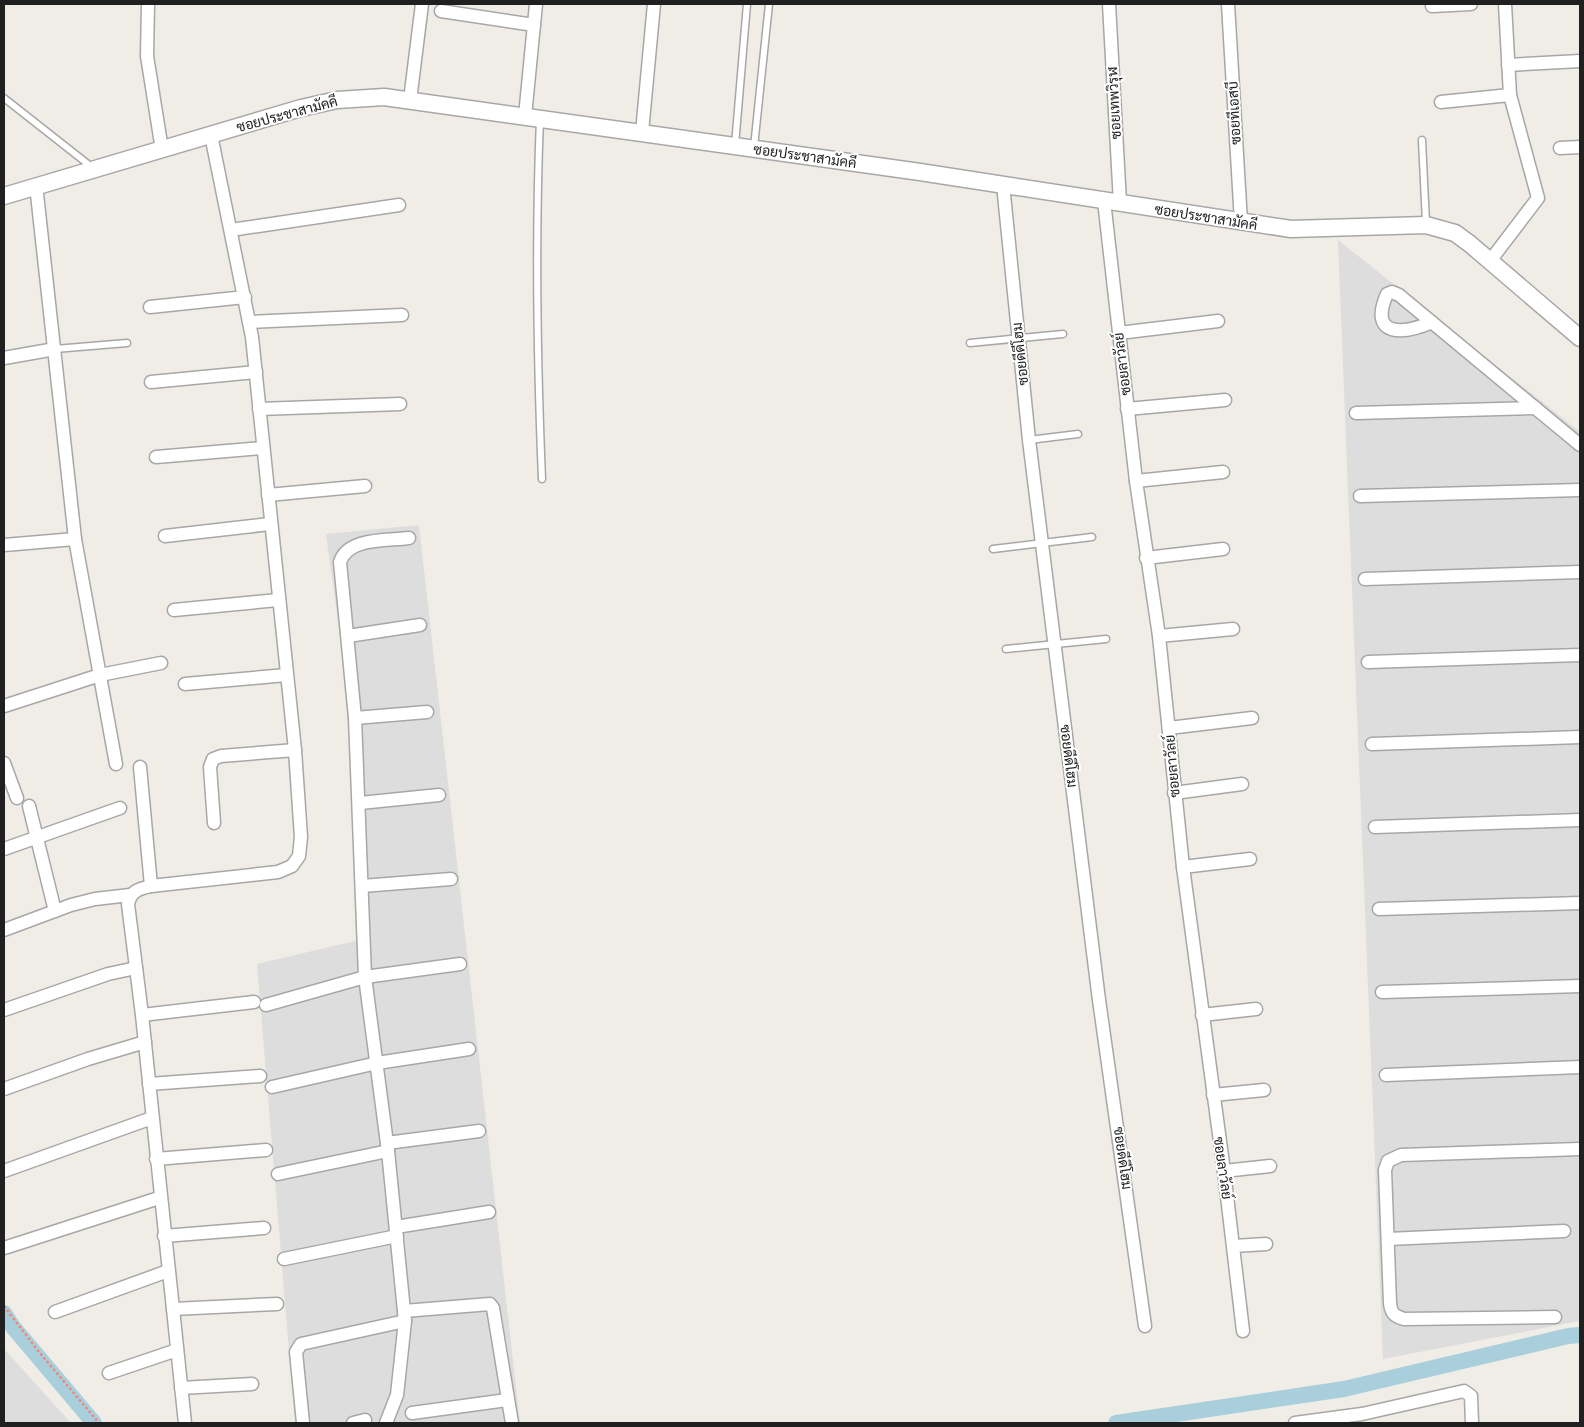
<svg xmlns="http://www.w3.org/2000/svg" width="1584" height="1427" font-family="Arial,Sarabun,sans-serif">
<rect width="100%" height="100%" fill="#f0ede6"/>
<g fill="#dedddd">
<polygon points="1338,240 1580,432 1580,1321 1383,1359"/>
<polygon points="419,525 520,1423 295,1423 257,964 359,940 351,714 326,534"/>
<polygon points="4,1349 71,1423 4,1423"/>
</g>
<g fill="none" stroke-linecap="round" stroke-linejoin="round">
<g stroke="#a9cfdc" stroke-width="16">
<polyline points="4,1313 13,1327 94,1423"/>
<polyline points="1116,1423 1344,1389 1568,1336 1580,1335"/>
</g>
<defs>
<g id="service">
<polyline points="4,98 93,168"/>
<path d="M540 119C535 239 537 359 542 479"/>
<polyline points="1422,140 1426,223"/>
<polyline points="735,145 747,4"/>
<polyline points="754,147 769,4"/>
<polyline points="970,343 1063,334"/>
<polyline points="55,349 127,343"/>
<polyline points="1029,440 1078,434"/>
<polyline points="993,549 1092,537"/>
<polyline points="1006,649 1106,639"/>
</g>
<g id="minor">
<polyline points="148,4 147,56 162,150"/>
<polyline points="1109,4 1120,203"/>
<polyline points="1228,4 1241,222"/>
<polyline points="1432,6 1471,4"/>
<polyline points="441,11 534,25"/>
<polyline points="1508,65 1580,61"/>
<polyline points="410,100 422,4"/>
<polyline points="1441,102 1510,95"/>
<polyline points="525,116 536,4"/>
<polyline points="642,132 654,4"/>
<polyline points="1560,148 1580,147"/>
<polyline points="36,185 75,539 116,764"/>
<polyline points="1003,185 1029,440 1099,1000 1145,1326"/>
<polyline points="1104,201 1136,481 1159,636 1183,867 1224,1171 1243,1331"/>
<polyline points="231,230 399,205"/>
<polyline points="1490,261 1538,198 1510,95 1505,4"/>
<polyline points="150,307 245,297"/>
<polyline points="249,322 402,315"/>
<path d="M1432 322C1403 335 1368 337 1387 294L1392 292 1399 295 1580 445"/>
<polyline points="1119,333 1218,321"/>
<polyline points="4,358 55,349"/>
<polyline points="151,382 256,372"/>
<polyline points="259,409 400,404"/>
<polyline points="1127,409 1225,400"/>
<polyline points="1356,413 1536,408"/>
<polyline points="156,457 263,448"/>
<polyline points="1136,481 1223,472"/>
<polyline points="268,495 365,486"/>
<polyline points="1360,496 1580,490"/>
<polyline points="165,536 270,524"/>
<polyline points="4,545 75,539"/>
<polyline points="1146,558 1223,549"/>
<polyline points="1365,579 1580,572"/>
<polyline points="174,610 278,600"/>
<polyline points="348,636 420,625"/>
<polyline points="1159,636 1233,629"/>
<polyline points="1368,662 1580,655"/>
<polyline points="185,684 286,675"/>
<polyline points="4,706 100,675 161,663"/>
<polyline points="355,718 427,712"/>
<polyline points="1169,728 1252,718"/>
<polyline points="1372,744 1580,737"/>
<polyline points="4,763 17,798"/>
<polyline points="140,767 151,886"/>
<polyline points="1174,793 1242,784"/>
<polyline points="360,803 439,795"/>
<polyline points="29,806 55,911"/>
<polyline points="214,823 210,767 213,759 221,756 295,750"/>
<polyline points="1375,827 1580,820"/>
<polyline points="4,849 120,808"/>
<polyline points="1183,867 1250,859"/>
<polyline points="362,886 451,879"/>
<polyline points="1379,909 1580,903"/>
<polyline points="4,930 71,905 95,899 130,895"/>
<polyline points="1382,992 1580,986"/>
<polyline points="266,1005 365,977 460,964"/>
<polyline points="4,1010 108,974 136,968"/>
<polyline points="142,1015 254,1002"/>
<polyline points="1202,1015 1256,1009"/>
<polyline points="1386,1075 1580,1067"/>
<polyline points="149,1084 260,1076"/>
<polyline points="272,1087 377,1063 469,1049"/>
<polyline points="4,1089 88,1059 145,1042"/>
<polyline points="1213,1095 1264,1090"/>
<polyline points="387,1143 479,1131"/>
<polyline points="156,1159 266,1150"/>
<polyline points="4,1171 152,1118"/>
<polyline points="1224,1171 1270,1166"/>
<polyline points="278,1174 388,1151"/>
<polyline points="396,1227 489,1212"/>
<polyline points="164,1236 264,1228"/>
<polyline points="1388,1239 1564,1231"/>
<polyline points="1234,1246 1266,1244"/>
<polyline points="4,1248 159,1198"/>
<polyline points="284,1259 397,1236"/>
<polyline points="173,1309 277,1304"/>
<polyline points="404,1311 490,1304 493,1308 512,1423"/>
<polyline points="55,1312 168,1271"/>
<path d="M1555 1317 1404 1319C1394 1316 1391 1313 1390 1303L1385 1170 1388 1161 1401 1155 1580 1149"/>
<polyline points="109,1373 177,1350"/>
<polyline points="181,1388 252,1384"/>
<polyline points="412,1413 507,1400"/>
<path d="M185 1423 142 1015 128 904C131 891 138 889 151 886L278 872 292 866 299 856 301 837 295 750 252 337 211 135"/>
<polyline points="303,1423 296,1352 301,1344 405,1321"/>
<polyline points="353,1423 365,1420"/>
<path d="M386 1423 397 1395 405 1321 388 1151 365 977 355 718 340 562C348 537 387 541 409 538"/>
<polyline points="1295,1423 1362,1414 1464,1391 1471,1396 1472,1423"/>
</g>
<polyline id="tertiary" points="4,196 301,108 337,100 384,97 920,172 1291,229 1426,225 1455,233 1470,244 1580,338"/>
</defs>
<use href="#service" stroke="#a7a7a7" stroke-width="9"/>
<use href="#minor" stroke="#a7a7a7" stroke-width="15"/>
<use href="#tertiary" stroke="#a7a7a7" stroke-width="19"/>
<polyline stroke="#f58472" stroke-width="2.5" stroke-dasharray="2.5 2.5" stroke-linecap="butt" points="4,1306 39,1352 99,1423"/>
<use href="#service" stroke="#fff" stroke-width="6"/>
<use href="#minor" stroke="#fff" stroke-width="12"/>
<use href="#tertiary" stroke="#fff" stroke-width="16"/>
</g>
<g text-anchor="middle" stroke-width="4" stroke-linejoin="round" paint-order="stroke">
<g font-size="14" fill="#202020" stroke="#fff">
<text transform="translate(1114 103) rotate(-93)" y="5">ซอยเทพวิรุฬ</text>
<text transform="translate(1234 113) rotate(-93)" y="5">ซอยทีเอสบี</text>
<text transform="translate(287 114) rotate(-15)" y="5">ซอยประชาสามัคคี</text>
<text transform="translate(805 156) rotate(8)" y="5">ซอยประชาสามัคคี</text>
<text transform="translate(1206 217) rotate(9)" y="5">ซอยประชาสามัคคี</text>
<text transform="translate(1020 354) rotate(-96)" y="5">ซอยดีดีโฮม</text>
<text transform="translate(1122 364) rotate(-97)" y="5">ซอยลาวัลย์</text>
<text transform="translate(1069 756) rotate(83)" y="5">ซอยดีดีโฮม</text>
<text transform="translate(1172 766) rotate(-95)" y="5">ซอยลาวัลย์</text>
<text transform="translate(1123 1158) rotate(82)" y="5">ซอยดีดีโฮม</text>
<text transform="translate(1223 1168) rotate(82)" y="5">ซอยลาวัลย์</text>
</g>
</g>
<rect width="1584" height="1427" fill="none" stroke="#202020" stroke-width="10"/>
</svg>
